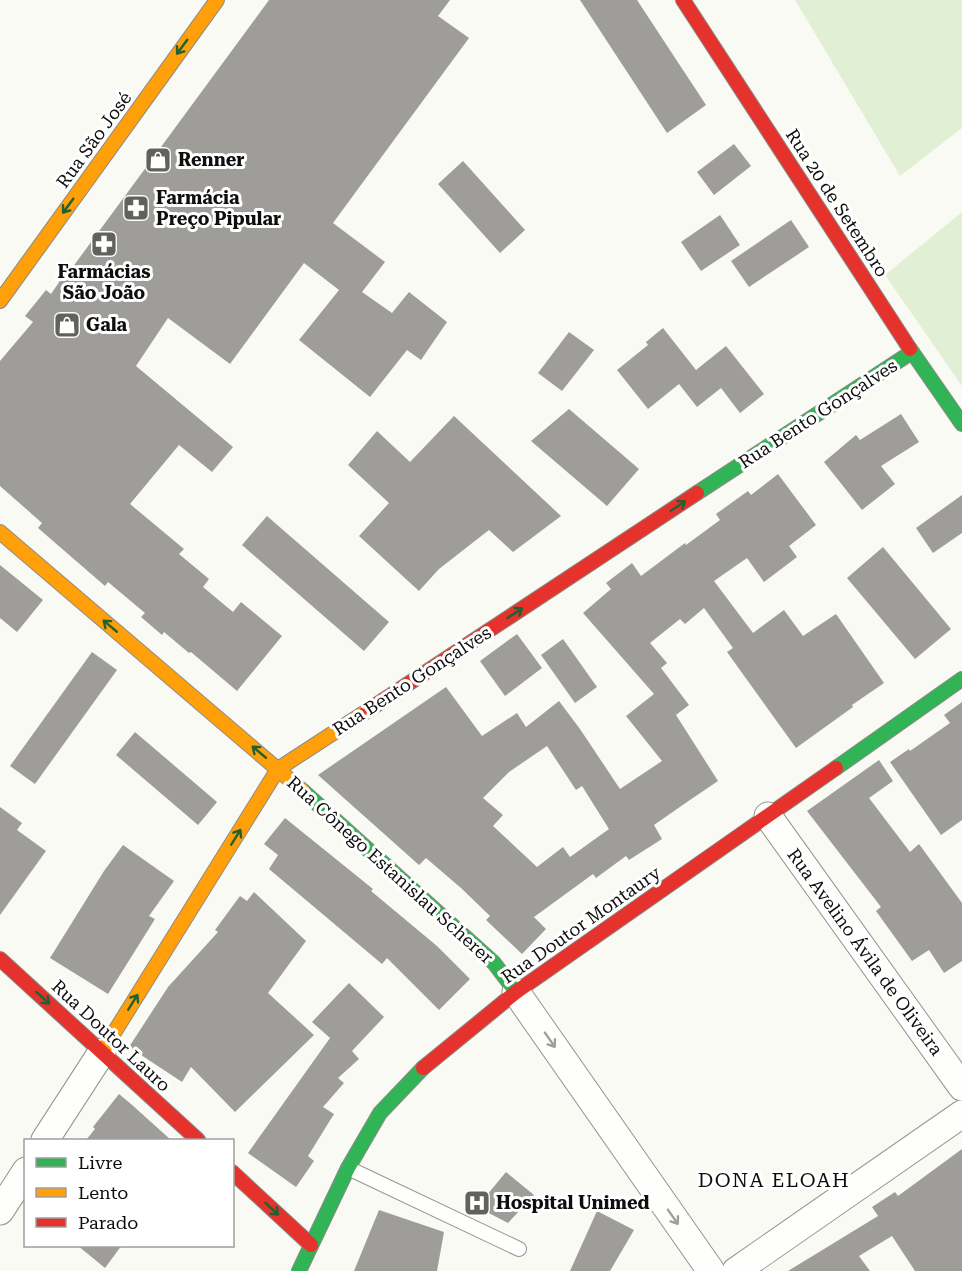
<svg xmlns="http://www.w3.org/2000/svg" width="962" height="1271" font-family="'Roboto Serif',serif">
<rect width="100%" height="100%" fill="#fafaf4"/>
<g fill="#e1f0d5">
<polygon points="795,0 962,0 962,128 900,176"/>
<polygon points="962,212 962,386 885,275"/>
</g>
<g fill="#9e9d99" fill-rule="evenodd">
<polygon points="269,0 450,0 438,16 469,38 333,223 385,262 362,292 392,313 409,292 447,322 421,360 407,350 370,397 299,340 339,290 304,263 230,364 168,318 136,366 233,447 212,472 179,445 130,504 184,549 179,554 209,579 203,587 233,612 241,602 282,636 237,691 191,652 189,653 164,632 162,635 141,617 145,613 108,582 105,586 38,528 42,523 0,486 0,361 33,322 25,316 46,290 51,294 70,266 72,268"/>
<polygon points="580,0 637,0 706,105 667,133"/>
<polygon points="734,144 751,166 714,195 697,172"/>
<polygon points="463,161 525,230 500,253 438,184"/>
<polygon points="720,215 740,245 701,271 681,242"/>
<polygon points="791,220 809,247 749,287 731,261"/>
<polygon points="663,328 696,370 726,346 764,394 740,413 721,388 697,407 679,384 648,409 617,370 648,345 646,342"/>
<polygon points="569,332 594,350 562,391 538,373"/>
<polygon points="569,409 639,469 607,506 531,441"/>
<polygon points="901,414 919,442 881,466 895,484 862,510 824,462 856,435 860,440"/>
<polygon points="454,416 561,516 513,552 489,530 439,569 419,591 359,536 389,503 348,465 377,431 410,462"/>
<path d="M778 474 816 525 789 546 797 557 764 582 747 558 714 581 753 633 784 610 803 636 836 614 884 683 852 705 853 707 796 748 727 652 733 648 704 608 685 624 680 619 650 643 667 663 661 668 689 705 676 715 718 781 687 802 654 825 662 839 629 860 626 856 596 878 593 874 534 917 546 929 522 954 486 920 490 916 461 888 426 858 419 865 318 775 446 687 482 736 517 713 526 727 559 701 580 729 620 789 662 761 626 716 654 694 583 613 611 589 606 583 632 563 641 576 685 543 686 545 720 520 716 514 748 491 751 495ZM547 746 576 790 582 786 609 829 570 857 563 847 537 867 493 826 503 815 483 798 509 772Z"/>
<polygon points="962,495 962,533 933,553 916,528"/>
<polygon points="267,516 389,622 364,651 242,545"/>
<polygon points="883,547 951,629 915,659 847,578"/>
<polygon points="0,565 43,600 17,632 0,618"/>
<polygon points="517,634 542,668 505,696 480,661"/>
<polygon points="563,639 597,687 575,703 541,655"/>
<polygon points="92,652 117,670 35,784 10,766"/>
<polygon points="962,702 962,820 941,835 890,762 909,749 910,751 950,723 944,715"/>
<polygon points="135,732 217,802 198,825 116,755"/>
<polygon points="879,760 893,781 869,798 910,852 919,844 962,903 962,961 944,973 929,950 912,961 876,911 881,907 807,811"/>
<polygon points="0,807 22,823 17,830 46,851 0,915"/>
<polygon points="285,818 373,889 371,891 437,946 470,979 439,1010 387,958 382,964 269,869 278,855 264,844"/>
<polygon points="123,845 174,881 149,916 155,919 108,994 50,958 104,871"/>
<polygon points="254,892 306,941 268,993 314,1035 235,1112 191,1067 182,1082 129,1047 168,987 218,932 215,930 240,896 247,901"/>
<polygon points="349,983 384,1017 352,1051 359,1059 338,1078 344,1083 323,1107 334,1114 308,1156 314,1161 296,1187 248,1153 330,1038 312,1022"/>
<polygon points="119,1094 131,1104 171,1140 86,1140 95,1129 93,1127"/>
<polygon points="962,1149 962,1271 915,1271 892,1236 859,1256 870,1271 788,1271 878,1216 872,1207 895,1192 898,1196"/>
<polygon points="506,1172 534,1195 508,1223 477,1207"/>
<polygon points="379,1210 444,1232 437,1271 354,1271"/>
<polygon points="597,1211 634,1230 610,1271 570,1271"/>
<polygon points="77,1245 122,1245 105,1268"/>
</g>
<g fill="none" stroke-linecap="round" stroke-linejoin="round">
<defs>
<polyline id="lane" points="348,1168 519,1249"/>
<g id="street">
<polyline points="768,816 962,1087"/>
<polyline points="516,992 711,1271"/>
<polyline points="45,1140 102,1052"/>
<polyline points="0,1211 26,1171"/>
<polyline points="736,1271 962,1114"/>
</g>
<g id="fast">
<polyline points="910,349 962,424"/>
<polyline points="697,493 912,352"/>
<polyline points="836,768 962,679"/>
<polyline points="303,791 494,963 516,992"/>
<polyline points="299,1271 348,1168 380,1113 423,1068"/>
</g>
<g id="slow">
<polyline points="0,301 217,0"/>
<polyline points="0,532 303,791"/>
<polyline points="102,1052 278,769 367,711"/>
</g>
<g id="jam">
<polyline points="683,0 910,349"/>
<polyline points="367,711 697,493"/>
<polyline points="0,959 198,1140"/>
<polyline points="423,1068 516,992 836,768"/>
<polyline points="232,1172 311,1245"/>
</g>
</defs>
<use href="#lane" stroke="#949492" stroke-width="16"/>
<use href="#street" stroke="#949492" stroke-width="29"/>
<use href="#fast" stroke="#8b8b88" stroke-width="16"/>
<use href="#slow" stroke="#8b8b88" stroke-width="16"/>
<use href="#jam" stroke="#8b8b88" stroke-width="16"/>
<use href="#lane" stroke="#fefefd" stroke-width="14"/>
<use href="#street" stroke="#fefefd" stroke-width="27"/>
<use href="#fast" stroke="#30b455" stroke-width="14"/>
<use href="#slow" stroke="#ff9f0a" stroke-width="14"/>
<use href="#jam" stroke="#e5322d" stroke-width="14"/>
</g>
<defs><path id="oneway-shaft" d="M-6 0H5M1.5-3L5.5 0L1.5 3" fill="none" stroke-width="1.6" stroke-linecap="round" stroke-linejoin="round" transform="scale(1.5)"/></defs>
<g stroke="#1f6132">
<use href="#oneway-shaft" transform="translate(182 47) rotate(126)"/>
<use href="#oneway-shaft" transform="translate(68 206) rotate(126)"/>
<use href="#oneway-shaft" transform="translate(678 506) rotate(-33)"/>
<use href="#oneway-shaft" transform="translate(515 613) rotate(-33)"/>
<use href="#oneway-shaft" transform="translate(110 626) rotate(-140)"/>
<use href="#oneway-shaft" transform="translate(259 752) rotate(-140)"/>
<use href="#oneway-shaft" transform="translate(236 837) rotate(-58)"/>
<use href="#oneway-shaft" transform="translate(43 998) rotate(42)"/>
<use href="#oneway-shaft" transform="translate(133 1002) rotate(-58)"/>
<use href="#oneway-shaft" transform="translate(272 1209) rotate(43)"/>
</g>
<g stroke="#9e9e9d">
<use href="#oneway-shaft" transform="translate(550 1040) rotate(55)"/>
<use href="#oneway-shaft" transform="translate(673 1217) rotate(55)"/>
</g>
<defs>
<symbol id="shop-square" viewBox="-11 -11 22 22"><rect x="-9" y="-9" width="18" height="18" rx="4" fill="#61615e" stroke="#fff"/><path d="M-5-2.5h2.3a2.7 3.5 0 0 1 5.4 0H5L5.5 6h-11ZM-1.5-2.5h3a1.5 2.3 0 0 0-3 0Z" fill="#fff"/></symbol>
<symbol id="pharmacy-square" viewBox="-11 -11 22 22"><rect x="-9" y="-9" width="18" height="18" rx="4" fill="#61615e" stroke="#fff"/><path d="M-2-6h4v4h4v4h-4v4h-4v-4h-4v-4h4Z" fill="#fff"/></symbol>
<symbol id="hospital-square" viewBox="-11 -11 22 22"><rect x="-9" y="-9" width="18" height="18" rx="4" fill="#61615e" stroke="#fff"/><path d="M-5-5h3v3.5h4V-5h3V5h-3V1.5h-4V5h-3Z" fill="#fff"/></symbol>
</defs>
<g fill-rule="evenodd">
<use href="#shop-square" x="143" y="145" width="30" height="30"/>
<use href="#pharmacy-square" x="121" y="193" width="30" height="30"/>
<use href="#pharmacy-square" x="89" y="229" width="30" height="30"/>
<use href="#shop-square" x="52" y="310" width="30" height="30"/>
<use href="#hospital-square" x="462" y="1188" width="30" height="30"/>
</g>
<g text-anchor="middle" stroke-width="6" stroke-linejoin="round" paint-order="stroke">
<g font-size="18" fill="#0e0e0e" stroke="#fff">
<text transform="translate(94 140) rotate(-54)" y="6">Rua São José</text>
<text transform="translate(837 203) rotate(57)" y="6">Rua 20 de Setembro</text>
<text transform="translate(818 414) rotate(-33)" y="6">Rua Bento Gonçalves</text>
<text transform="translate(412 681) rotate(-33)" y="6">Rua Bento Gonçalves</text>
<text transform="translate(390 870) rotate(42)" y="6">Rua Cônego Estanislau Scherer</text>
<text transform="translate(581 925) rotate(-35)" y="6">Rua Doutor Montaury</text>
<text transform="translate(865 952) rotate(54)" y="6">Rua Avelino Ávila de Oliveira</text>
<text transform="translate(111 1036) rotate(43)" y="6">Rua Doutor Lauro</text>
</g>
<g font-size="18" font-weight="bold" fill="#0e0e0e" stroke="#fff" text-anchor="start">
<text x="178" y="166">Renner</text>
<text x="156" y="204">Farmácia<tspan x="156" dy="21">Preço Pipular</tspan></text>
<text x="104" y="278" text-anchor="middle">Farmácias<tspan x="104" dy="21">São João</tspan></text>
<text x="86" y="331">Gala</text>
<text x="496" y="1209">Hospital Unimed</text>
</g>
<g font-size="20" letter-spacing="1.5" fill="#0e0e0e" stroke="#fff">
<text x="774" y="1187">DONA ELOAH</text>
</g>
</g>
<rect x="24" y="1139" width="210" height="108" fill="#ffffff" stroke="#9f9f9f" stroke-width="1.5"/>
<rect x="36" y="1158" width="30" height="9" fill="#30b455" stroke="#9f9f9f" stroke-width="1.5"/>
<text x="78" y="1169" font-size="18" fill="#0e0e0e">Livre</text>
<rect x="36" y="1188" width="30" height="9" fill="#ff9f0a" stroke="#9f9f9f" stroke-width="1.5"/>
<text x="78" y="1199" font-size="18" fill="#0e0e0e">Lento</text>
<rect x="36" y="1218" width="30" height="9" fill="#e5322d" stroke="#9f9f9f" stroke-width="1.5"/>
<text x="78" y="1229" font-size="18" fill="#0e0e0e">Parado</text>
</svg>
